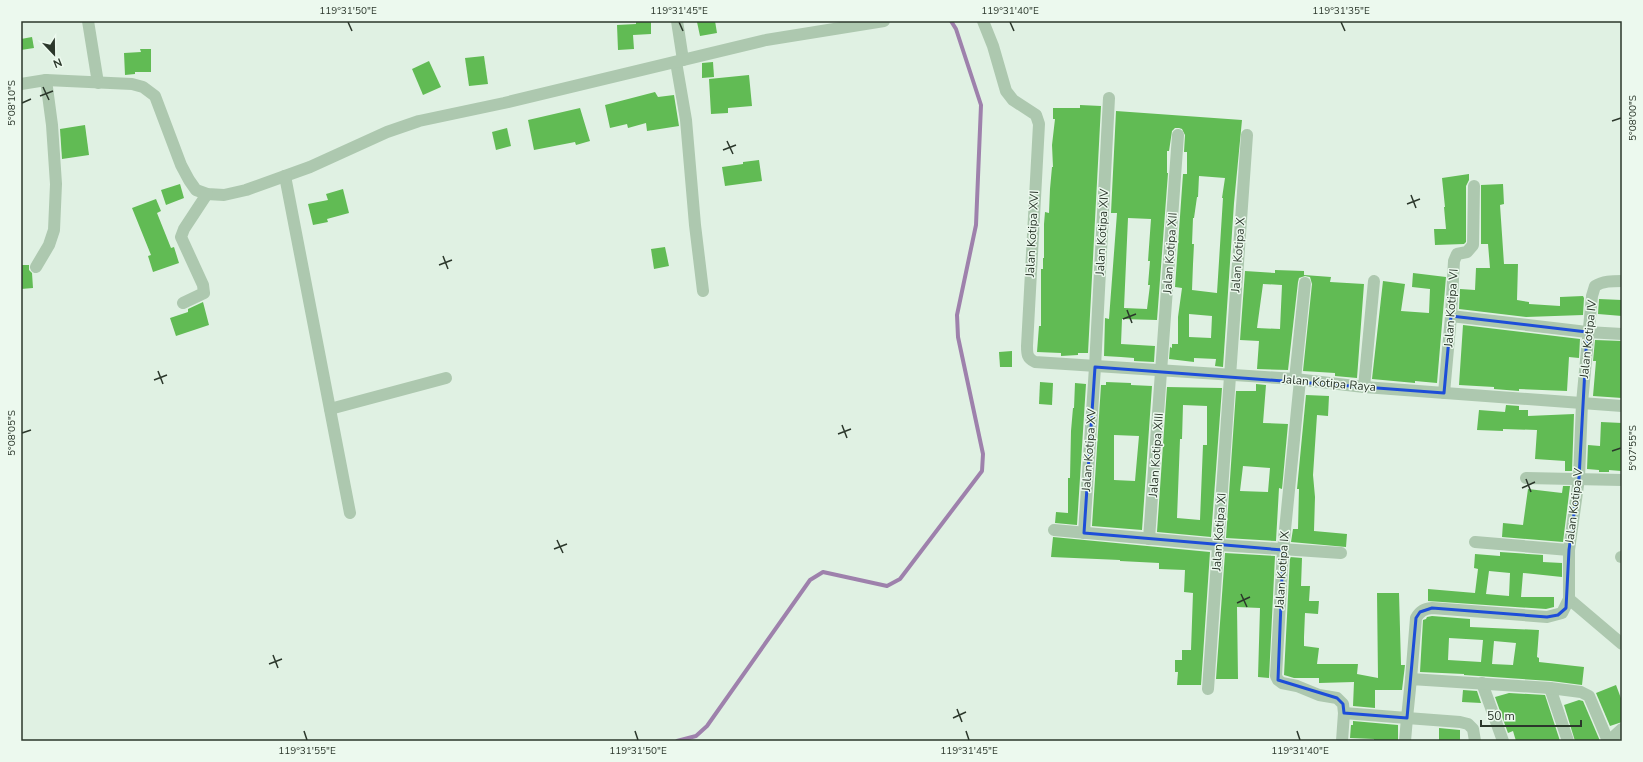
<svg xmlns="http://www.w3.org/2000/svg" width="1643" height="762" font-family="'Nunito Sans',sans-serif">
<rect width="100%" height="100%" fill="#e0f1e3"/>
<g fill="none" stroke-linecap="round" stroke-linejoin="round">
<polyline stroke="#9e81ac" stroke-width="4" points="677,741 696,736 707,726 810,580 823,572 887,586 900,579 982,471 983,454 958,337 957,315 976,225 981,105 956,29 951,21"/>
</g>
<g fill="#61bb54" fill-rule="evenodd">
<polygon points="636,21 651,21 651,34 633,35 634,49 618,50 617,25 636,24"/>
<polygon points="703,21 715,21 717,33 700,36 697,22"/>
<polygon points="32,37 34,48 21,50 21,39"/>
<polygon points="140,49 151,49 151,72 135,72 135,74 125,75 124,53 141,52"/>
<polygon points="484,56 488,84 469,86 465,58"/>
<polygon points="429,61 441,87 423,95 412,69"/>
<polygon points="713,62 714,77 702,78 702,63"/>
<polygon points="749,75 752,106 728,108 728,113 711,114 709,79"/>
<polygon points="655,92 658,97 674,95 679,126 647,131 646,123 628,128 627,124 610,128 605,105"/>
<polygon points="1080,105 1101,106 1088,353 1078,353 1078,355 1061,356 1061,353 1037,352 1039,326 1041,326 1041,269 1043,269 1043,258 1044,258 1044,224 1045,212 1049,213 1050,189 1052,167 1053,167 1052,145 1055,119 1053,119 1053,108 1080,108"/>
<polygon points="580,108 590,141 576,145 575,142 534,150 528,120"/>
<path d="M1116 111 1242 120 1234 203 1223 367 1215 366 1216 359 1194 358V362L1169 359 1170 347 1172 348V344H1178V317L1182 288 1175 287 1183 174H1187V152H1184L1185 135 1182 129 1179 128H1175L1172 131 1169 151H1167V173H1168L1157 320 1122 319 1121 344 1155 346 1154 362 1134 361V358L1121 357 1104 356 1105 318 1109 319 1117 213H1111ZM1199 176 1225 178 1222 198H1223L1217 293 1192 290 1193 264 1194 244H1192L1193 218H1194L1197 197H1198ZM1128 218 1151 219 1148 261H1150L1148 285H1150L1147 309 1124 308ZM1189 314 1212 316 1211 338 1189 337Z"/>
<polygon points="85,125 89,155 62,159 60,129"/>
<polygon points="507,128 511,146 496,150 492,132"/>
<polygon points="759,160 762,181 725,186 722,167 743,164 743,162"/>
<polygon points="1469,174 1469,180 1466,186 1466,242 1464,244 1435,245 1434,229 1446,229 1444,207 1445,207 1442,178"/>
<polygon points="180,184 184,198 166,205 161,190"/>
<polygon points="1503,184 1504,204 1500,205 1504,264 1518,264 1517,300 1529,302 1529,304 1560,306 1560,297 1583,296 1584,298 1583,315 1526,317 1459,309 1460,289 1475,290 1476,268 1490,268 1488,244 1481,244 1481,185"/>
<polygon points="343,189 349,213 327,219 328,222 313,225 308,204 328,200 326,194"/>
<polygon points="156,199 161,211 157,213 171,248 174,247 179,263 153,272 148,256 151,255 132,208"/>
<polygon points="665,247 669,266 654,269 651,249"/>
<polygon points="21,265 29,265 29,270 32,273 33,288 21,289"/>
<path d="M1275 270 1304 271V275L1331 277 1330 282 1364 284 1357 378 1335 376V373L1303 371 1312 284 1310 277 1305 276 1299 278 1298 282 1288 370 1257 369 1259 341 1240 340 1245 271 1275 273ZM1263 284 1282 285 1280 329 1257 328Z"/>
<polygon points="1413,273 1446,277 1437,383 1415,381 1415,383 1372,379 1383,281 1405,284 1401,311 1429,313 1430,289 1412,287"/>
<polygon points="1599,299 1622,300 1622,316 1598,314"/>
<polygon points="203,302 209,325 176,336 170,318 188,312 188,309"/>
<polygon points="1463,325 1580,339 1579,358 1569,357 1567,391 1519,389 1519,391 1494,389 1494,387 1459,385"/>
<polygon points="1595,340 1622,341 1622,398 1593,396 1596,361 1593,361"/>
<polygon points="1012,351 1012,367 1000,367 999,352"/>
<polygon points="1040,382 1053,383 1052,405 1039,404"/>
<path d="M1106 382 1131 383V385L1152 386 1142 530 1092 526 1101 385H1106ZM1114 435 1139 436 1135 481 1114 480Z"/>
<polygon points="1075,383 1086,384 1077,525 1055,523 1056,512 1068,513 1068,478 1070,478 1071,431 1073,408 1074,408"/>
<path d="M1256 384 1266 385 1263 423 1288 424 1282 489 1279 488 1276 541 1226 538 1236 391H1256ZM1243 466 1270 468 1268 492 1240 491Z"/>
<path d="M1167 387 1222 388 1211 537 1157 532ZM1183 405 1207 406V445H1203L1200 520 1177 518 1180 439H1182Z"/>
<polygon points="1306,395 1329,396 1328,416 1317,415 1313,475 1315,497 1314,531 1347,534 1346,547 1291,542 1293,529 1298,529 1299,489 1297,489"/>
<polygon points="1506,405 1519,406 1519,410 1528,410 1528,416 1574,414 1572,471 1565,471 1565,461 1535,459 1537,430 1503,429 1503,431 1477,430 1479,410 1505,412"/>
<polygon points="1601,422 1622,423 1621,471 1609,470 1609,472 1599,472 1599,470 1587,469 1588,445 1600,446"/>
<polygon points="1563,486 1570,486 1563,542 1502,537 1503,523 1523,525 1528,489 1562,493"/>
<polygon points="1053,537 1210,552 1201,685 1177,685 1178,672 1175,672 1175,660 1182,660 1182,650 1191,650 1193,593 1184,592 1185,570 1159,569 1159,563 1120,561 1120,560 1051,557"/>
<path d="M1500 552 1543 555V562L1562 563V577L1523 573 1521 597H1554V607L1546 609 1428 601V589L1475 593 1478 569 1474 568 1475 554 1500 556ZM1489 571 1510 573 1509 596 1486 594Z"/>
<polygon points="1225,553 1275,556 1269,678 1258,677 1260,608 1237,607 1238,679 1216,679"/>
<polygon points="1290,557 1302,558 1301,586 1310,586 1309,601 1319,601 1318,614 1305,613 1304,637 1304,646 1319,648 1317,664 1358,664 1357,674 1378,678 1377,593 1399,593 1401,665 1405,665 1402,690 1375,690 1375,708 1353,706 1354,682 1319,683 1319,678 1294,678 1284,675"/>
<path d="M1432 616 1470 619V627L1539 630 1537 657 1539 658V662L1584 667 1582 685 1551 681 1464 675V674L1420 672 1423 620 1426 619 1427 617ZM1449 638 1483 640 1481 662 1448 660ZM1494 641 1516 643 1513 665 1492 664Z"/>
<polygon points="1616,685 1622,701 1622,722 1610,726 1596,693"/>
<polygon points="1463,690 1477,691 1481,703 1462,702"/>
<polygon points="1509,693 1545,695 1560,741 1516,741 1513,731 1508,733 1495,697"/>
<polygon points="1579,700 1583,701 1600,741 1575,741 1564,705"/>
<polygon points="1353,721 1398,725 1398,741 1374,741 1374,739 1350,738 1351,725 1353,725"/>
<polygon points="1439,728 1460,730 1460,741 1439,741"/>
</g>
<g fill="none" stroke-linecap="round" stroke-linejoin="round">
<g stroke="#adc8af" stroke-width="12">
<polyline points="88,21 98,83"/>
<polyline points="677,21 683,60"/>
<path d="M983 21 993 46 1006 91 1013 100 1036 115 1039 124 1027 346C1027 354 1027 358 1035 362L1295 379 1364 387 1622 406"/>
<polyline points="676,62 686,120 695,225 703,291"/>
<polyline points="21,84 46,80 132,84 143,87 155,96 181,165 189,180 196,190 207,194 224,195 246,190 310,167 387,132 419,121 504,103 766,40 884,21"/>
<polyline points="285,176 350,513"/>
<polyline points="36,267 49,245 54,230 56,184 52,125 46,80"/>
<polyline points="183,303 204,293 203,285 181,237 184,229 207,194"/>
<polyline points="1451,316 1587,332 1622,334"/>
<polyline points="1295,379 1305,283"/>
<polyline points="1300,380 1283,550 1276,676 1278,680 1282,683 1297,686 1319,695 1337,698 1343,704 1344,713"/>
<polyline points="1364,387 1374,281"/>
<polyline points="1444,393 1451,316 1454,261 1457,254 1467,252 1473,245 1474,186"/>
<polyline points="330,409 446,378"/>
<polyline points="1526,478 1622,480"/>
<polyline points="1054,530 1219,545 1341,553"/>
<polyline points="1084,533 1095,367 1109,98"/>
<polyline points="1149,539 1178,135"/>
<polyline points="1475,542 1569,550"/>
<polyline points="1621,557 1622,557"/>
<polyline points="1569,599 1622,644"/>
<path d="M1411 679 1416 618C1420 611 1424 609 1432 608L1547 617 1562 613 1569 599V550L1579 478 1582 403 1592 296 1595 286C1603 281 1612 281 1622 281"/>
<polyline points="1482,683 1503,741"/>
<polyline points="1550,688 1568,741"/>
<polyline points="1208,689 1247,135"/>
<polyline points="1342,741 1344,713 1407,718 1411,679 1550,688 1581,692 1589,696 1608,741"/>
<polyline points="1405,741 1407,718 1460,722 1468,724 1473,729 1475,741"/>
<polyline points="1609,741 1622,729"/>
</g>
</g>
<path fill="none" stroke="#1d4ed8" stroke-width="3" stroke-linejoin="round" d="M1451 316 1587 332 1579 478 1569 550 1566 608 1558 615 1547 617 1432 608 1420 612 1416 618 1407 718 1344 713 1343 704 1337 698 1278 680 1283 550 1084 533 1095 367 1444 393Z"/>
<path fill="none" stroke="#2b372b" stroke-width="1.5" d="M348 22 352 31M679 22 683 31M1010 22 1014 31M1341 22 1345 31M43 87 49 100M40 96 53 91M22 103 31 99M1612 121 1621 118M727 141 733 154M723 150 736 145M1411 195 1416 208M1407 204 1420 199M443 256 448 269M439 265 452 260M1127 310 1132 323M1123 319 1136 314M158 371 163 384M154 380 167 375M842 425 847 438M22 433 31 430M838 434 851 429M1612 451 1621 448M1526 479 1531 492M1522 488 1535 482M557 540 563 553M554 549 567 544M1241 594 1247 607M1237 603 1250 597M273 655 278 668M269 664 282 659M957 709 962 722M953 718 966 712M304 731 307 740M635 731 638 740M966 731 969 740M1297 731 1300 740"/>
<g text-anchor="middle" stroke-width="3" stroke-linejoin="round" paint-order="stroke">
<g font-size="12" fill="#2b372b" stroke="#ecf9ee">
<text transform="translate(1102 232) rotate(-87)" y="4">Jalan Kotipa XIV</text>
<text transform="translate(1032 234) rotate(-87)" y="4">Jalan Kotipa XVI</text>
<text transform="translate(1170 253) rotate(-86)" y="4">Jalan Kotipa XII</text>
<text transform="translate(1238 255) rotate(-86)" y="4">Jalan Kotipa X</text>
<text transform="translate(1451 308) rotate(-86)" y="4">Jalan Kotipa VI</text>
<text transform="translate(1588 339) rotate(-84)" y="4">Jalan Kotipa IV</text>
<text transform="translate(1329 383) rotate(5)" y="4">Jalan Kotipa Raya</text>
<text transform="translate(1089 450) rotate(-86)" y="4">Jalan Kotipa XV</text>
<text transform="translate(1156 455) rotate(-86)" y="4">Jalan Kotipa XIII</text>
<text transform="translate(1574 506) rotate(-83)" y="4">Jalan Kotipa V</text>
<text transform="translate(1219 532) rotate(-86)" y="4">Jalan Kotipa XI</text>
<text transform="translate(1282 570) rotate(-86)" y="4">Jalan Kotipa IX</text>
</g>
</g>
<rect width="1643" height="762" fill="none" stroke="#ecf9ee" stroke-width="44"/>
<g transform="translate(54 54) rotate(158)" stroke="#ecf9ee" stroke-width="3" paint-order="stroke">
<path d="M0-3L7 15L0 10L-7 15Z" fill="#2b372b"/>
<text y="-6" font-size="11" font-weight="bold" text-anchor="middle" fill="#2b372b">N</text>
</g>
<path d="M1481 720v6h100v-6" fill="none" stroke="#2b372b" stroke-width="2"/>
<text x="1487" y="720" font-size="12" fill="#2b372b" stroke="#ecf9ee" stroke-width="3" paint-order="stroke">50 m</text>
<rect x="22" y="22" width="1599" height="718" fill="none" stroke="#2b372b" stroke-width="1.5"/>
<g font-size="10" text-anchor="middle" fill="#2b372b">
<text x="348" y="14">119°31'50"E</text>
<text x="679" y="14">119°31'45"E</text>
<text x="1010" y="14">119°31'40"E</text>
<text x="1341" y="14">119°31'35"E</text>
<text transform="translate(11 103) rotate(-90)" y="4">5°08'10"S</text>
<text transform="translate(1632 118) rotate(-90)" y="4">5°08'00"S</text>
<text transform="translate(11 433) rotate(-90)" y="4">5°08'05"S</text>
<text transform="translate(1632 448) rotate(-90)" y="4">5°07'55"S</text>
<text x="307" y="754">119°31'55"E</text>
<text x="638" y="754">119°31'50"E</text>
<text x="969" y="754">119°31'45"E</text>
<text x="1300" y="754">119°31'40"E</text>
</g>
</svg>
